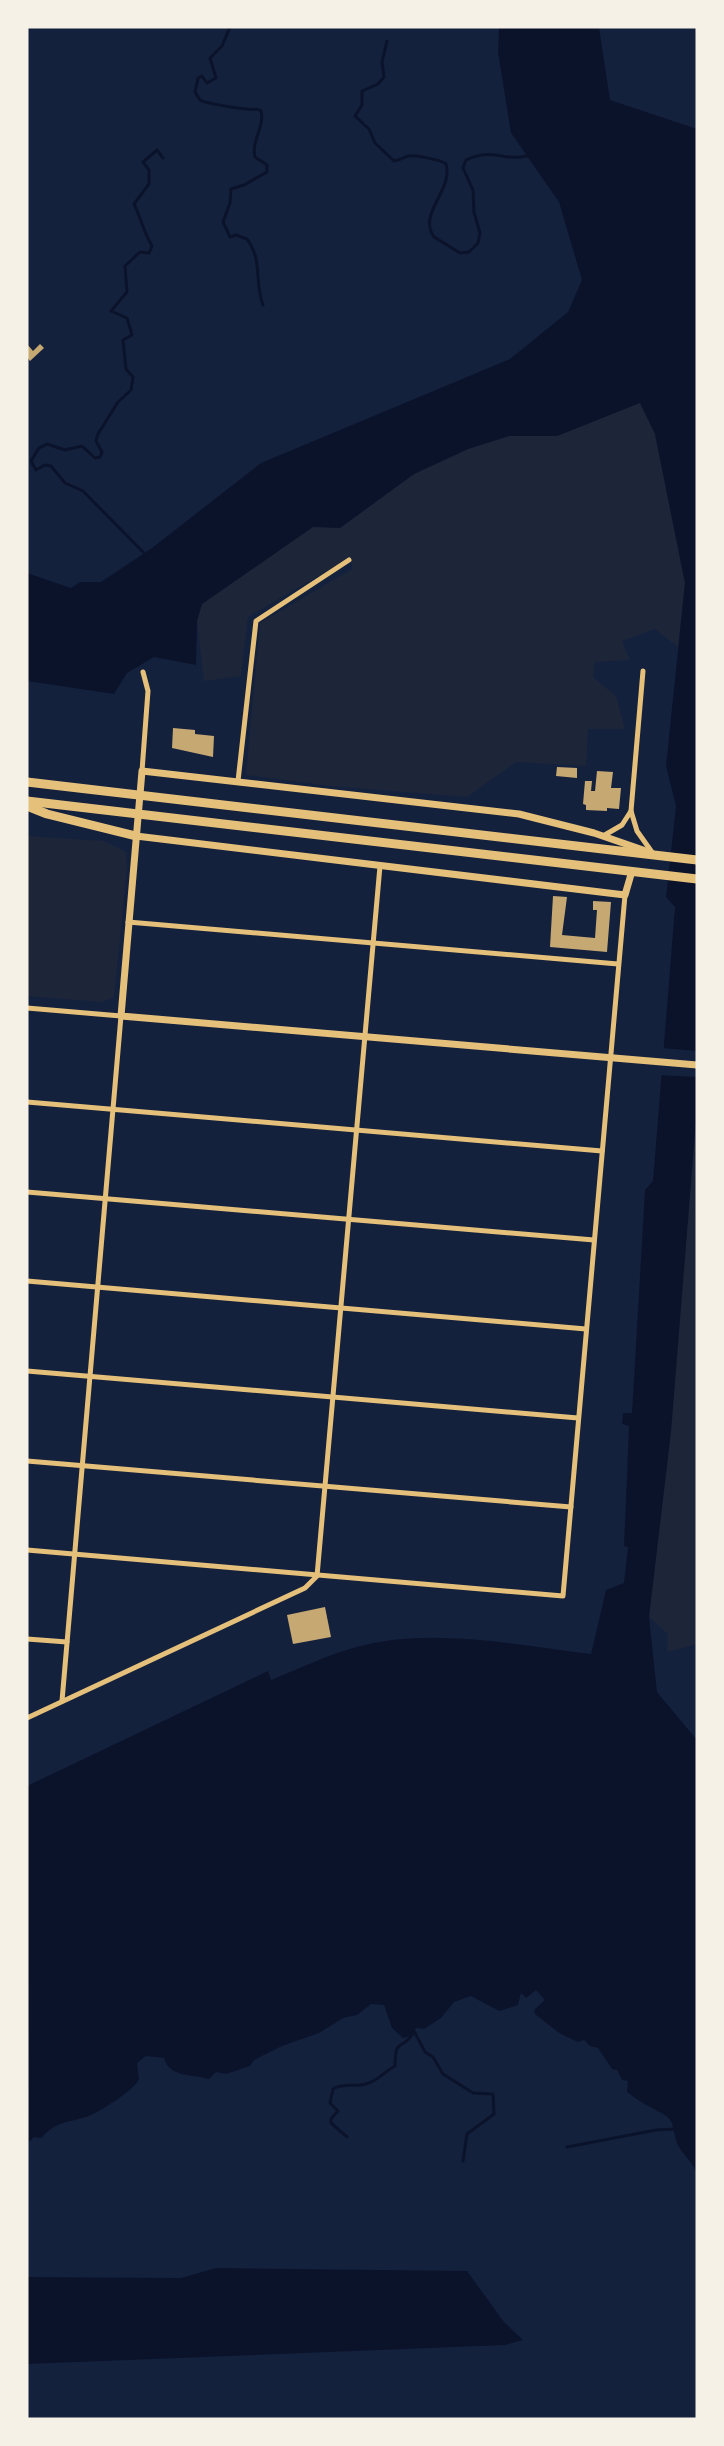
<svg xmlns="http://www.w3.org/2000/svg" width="724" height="2446" font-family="Commissioner,sans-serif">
<rect width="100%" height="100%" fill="#14213d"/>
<g fill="#1d2539">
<polygon points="640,402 655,434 685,583 678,647 655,629 622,641 630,660 595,662 593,677 616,696 625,729 588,729 586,766 516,762 467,797 330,786 246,775 260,623 352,569 351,557 248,617 241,676 204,681 197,621 202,604 313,526 340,528 414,474 468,449 509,436 557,436"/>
<polygon points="27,836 104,841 126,852 127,868 114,997 102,1002 27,996"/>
<polygon points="697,1108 697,1644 667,1652 668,1634 649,1617"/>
</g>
<g fill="#0b132b">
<path d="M499 27H599L610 100 697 129V1108L671 1432 649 1617 657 1692 697 1740V2174C691 2160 685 2157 679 2147 672 2136 677 2121 663 2114 652 2108 638 2101 627 2092L628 2081 622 2080 617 2070 612 2069 598 2048 590 2046 584 2040 578 2042 559 2033 535 2014 534 2010 545 2000 536 1990 526 1998 521 1993 518 2005 499 2011 471 1996 454 2002 441 2018 424 2029 416 2028 411 2036 403 2038 392 2028 384 2005 371 2004 357 2015 343 2018 319 2033 282 2046 254 2060 250 2066 226 2074 216 2072 209 2079C193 2074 169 2078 164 2058L146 2056 137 2063 139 2079C136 2089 102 2110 91 2115 72 2123 55 2120 42 2138L34 2137 29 2142 27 1786 268 1671 271 1680C298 1669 325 1656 353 1648 429 1626 514 1645 591 1654L606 1590 624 1583 628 1547 624 1546 629 1426 622 1424 623 1413H632L645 1190 653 1181 675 907 666 897 676 806 666 766 685 583 655 434 640 403 557 436H509L468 449 414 474 340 528 313 527 202 604 197 621 196 665 154 657 127 673 114 694 27 681V573L71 588 80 582H101L152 548 261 463 510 359 568 312 582 280 559 202 511 133 498 52Z"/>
<polygon points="216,2268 467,2271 504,2322 523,2340 505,2345 27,2364 27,2277 181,2278"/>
</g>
<polygon fill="#14213d" points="661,1048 697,1051 697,1077 659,1075"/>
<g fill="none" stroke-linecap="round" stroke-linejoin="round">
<g stroke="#0b132b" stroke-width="3">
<path d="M230 27 222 46 210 58 216 78 207 83 202 76 198 78 195 92 200 100C207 104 252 111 257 109L261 111C265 127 251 140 255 157L267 165V172L244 185 231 189 230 203 223 222 230 237 236 235 247 239C263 260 254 282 263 305"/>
<path d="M387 41 382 62 384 77 378 84 362 91V105L355 116 369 129 375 143 394 161C399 160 403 158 408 156 415 155 442 160 446 164 454 189 417 214 434 237L460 253 469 252 478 243 480 233 474 212 473 190 463 168 466 160C494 147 503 162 527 156"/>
<path d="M143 552 83 491 65 483 51 466 45 465 36 470 31 461 39 448 47 444 65 450 82 446 95 458 100 457 102 452 96 441 98 434 118 402 131 390 133 377 126 369 123 340 132 335 127 318 111 311 127 292 125 266 140 252 149 253 152 246C144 233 141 218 134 204L149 184V170L143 162 157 150 163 158"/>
<polyline points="414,2031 425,2052 433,2057 443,2074 473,2093 493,2094 494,2114 467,2134 463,2161"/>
<path d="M347 2137 331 2123V2119L338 2111 330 2103 333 2089C341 2083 356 2087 366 2084 378 2081 384 2072 395 2066 395 2036 402 2052 414 2032"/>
<polyline points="567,2147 656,2130 675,2129"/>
</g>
</g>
<g fill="#c6a872">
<polygon points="27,344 33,351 40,344 44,348 30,361 27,357"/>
<polygon points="173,728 195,730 195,734 214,736 213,757 172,748"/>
<polygon points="557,767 577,768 577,778 556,776"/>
<polygon points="597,771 613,772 611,788 621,788 619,809 607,808 607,811 586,810 586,805 583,804 585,781 592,781 591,791 595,791"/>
<polygon points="553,896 567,897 562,935 595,938 597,910 593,910 593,901 611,902 607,952 550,947"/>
<polygon points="325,1607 331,1637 293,1644 287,1615"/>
</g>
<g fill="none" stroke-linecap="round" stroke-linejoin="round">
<g stroke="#e5c07b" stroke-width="5">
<polyline points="643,671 631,811 637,831 654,855"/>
<polyline points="142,771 148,691 143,672"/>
<polyline points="238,781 256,621 349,560"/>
<polyline points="603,836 622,825 631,811"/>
<polyline points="128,922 618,964"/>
<polyline points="27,1008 121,1016 62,1701"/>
<polyline points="27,1102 602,1151"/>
<polyline points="27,1192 594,1240"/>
<polyline points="27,1281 586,1329"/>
<polyline points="27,1371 578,1418"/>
<polyline points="27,1461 571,1507"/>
<polyline points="27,1550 563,1596 625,895"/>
<polyline points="27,1639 67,1642"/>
<polyline points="27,1718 305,1588 317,1576 380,866"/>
</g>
<g stroke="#e5c07b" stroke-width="7">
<polyline points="136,836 625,895 632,871"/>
<polyline points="646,851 594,833 519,814 142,771 121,1016 697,1065"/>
</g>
<g stroke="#e5c07b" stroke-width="9">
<polyline points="27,782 697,860"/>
<polyline points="27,801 697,879"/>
<polyline points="27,806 47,814 136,836"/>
</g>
</g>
<rect width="724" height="2446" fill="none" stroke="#f6f1e7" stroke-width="57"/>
</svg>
